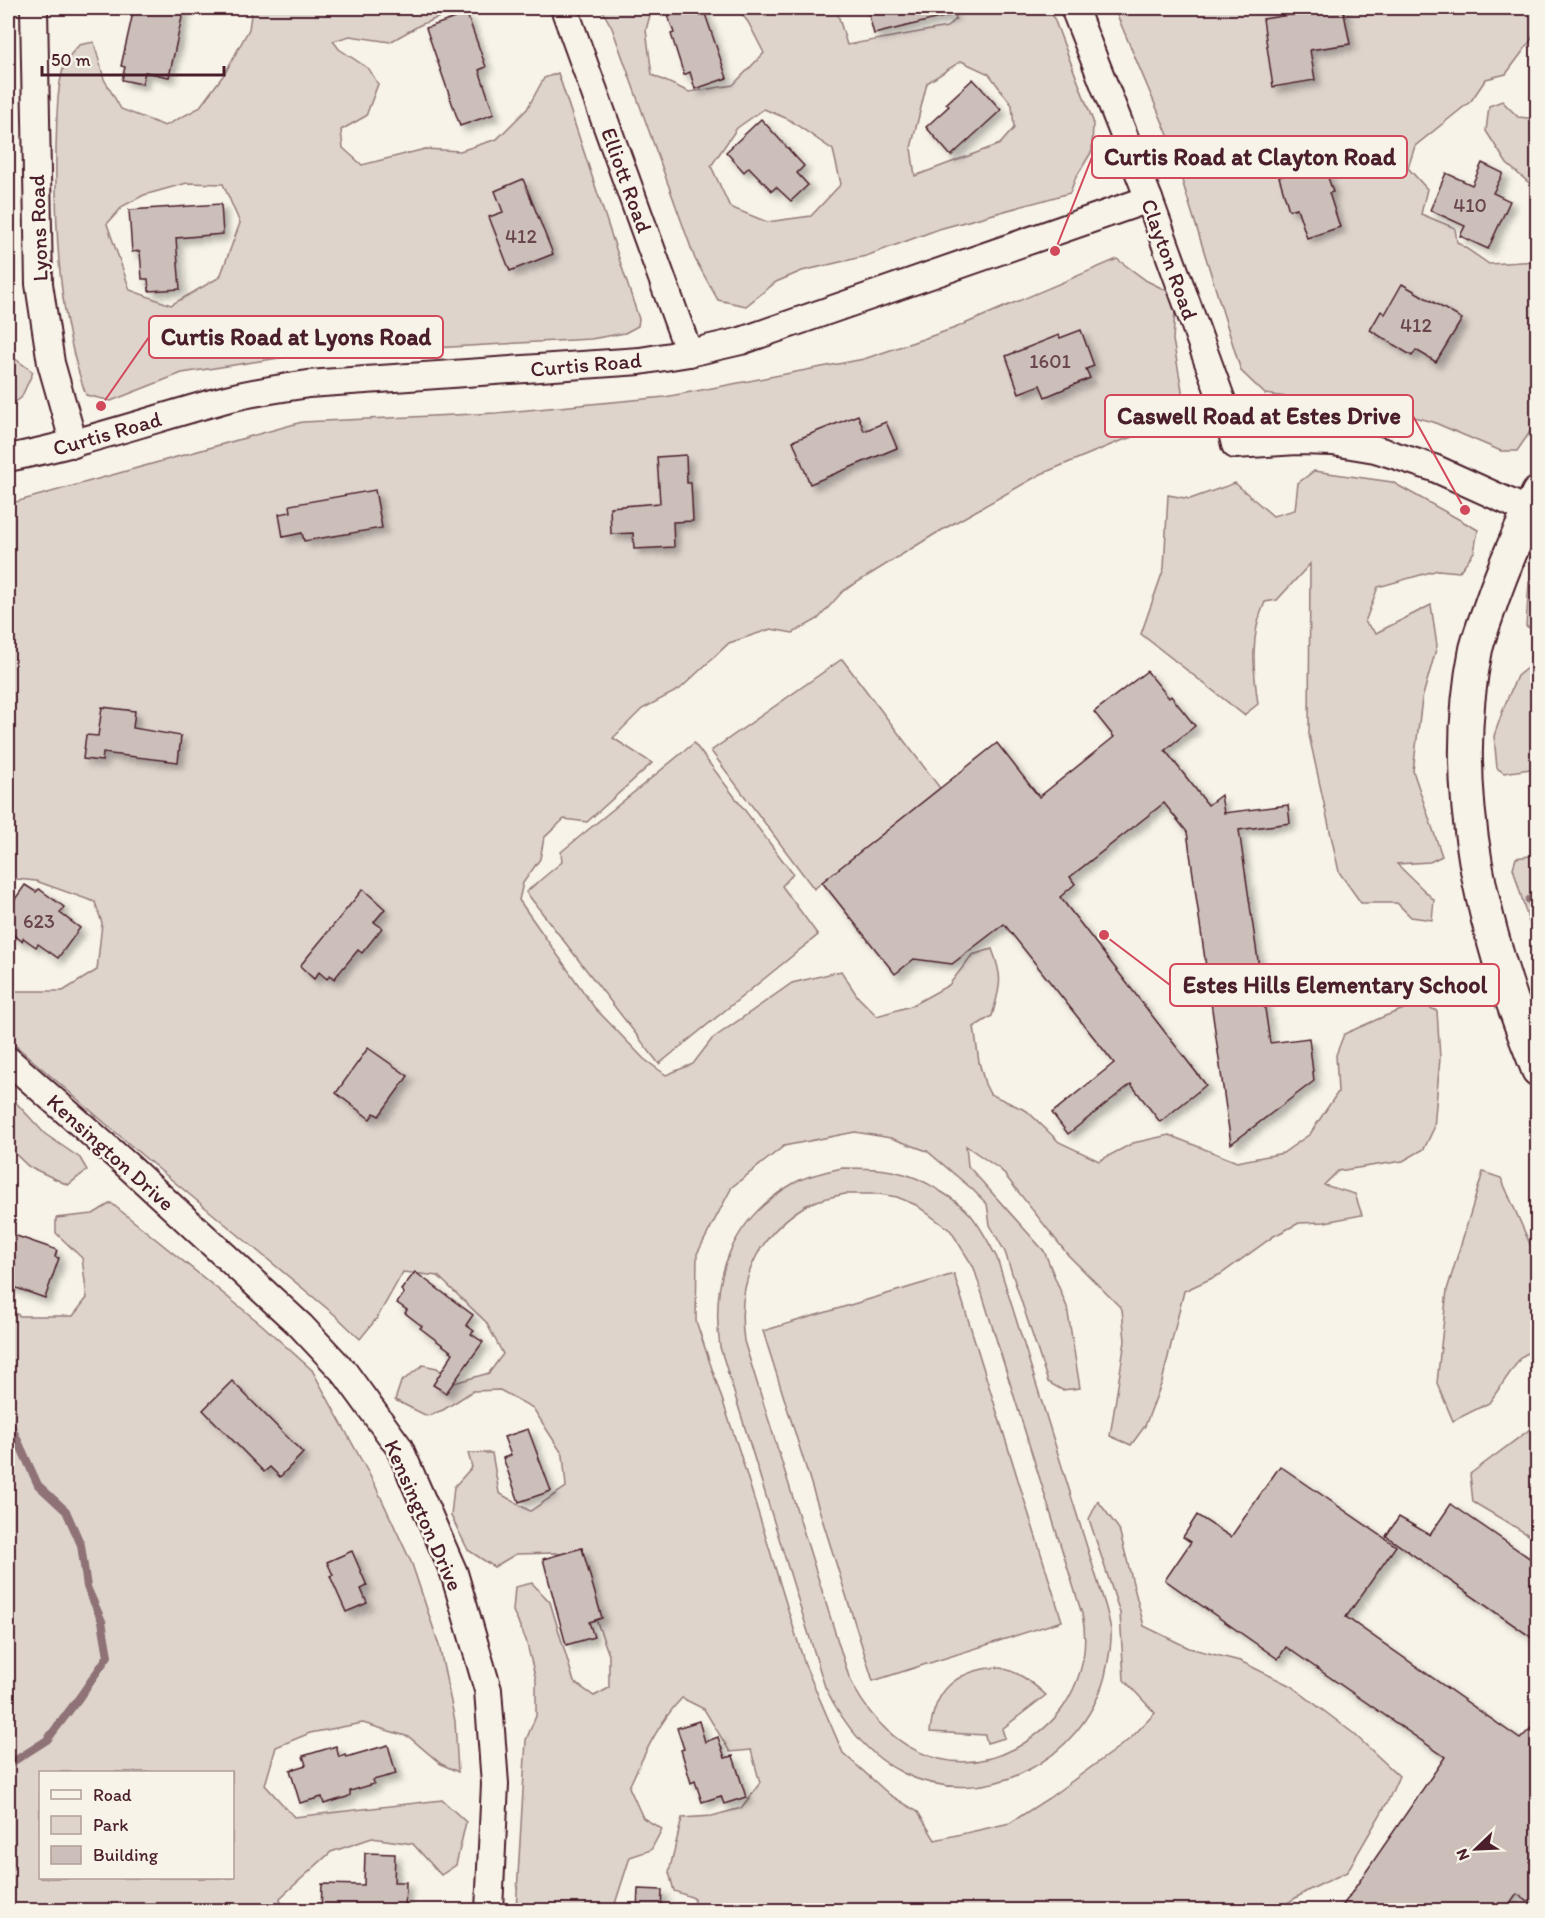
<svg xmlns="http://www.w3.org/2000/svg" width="1545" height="1918" font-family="Itim,sans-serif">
<defs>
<filter id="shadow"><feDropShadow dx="5.5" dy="5.5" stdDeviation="3" flood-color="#0004"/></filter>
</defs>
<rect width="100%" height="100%" fill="#f7f3e8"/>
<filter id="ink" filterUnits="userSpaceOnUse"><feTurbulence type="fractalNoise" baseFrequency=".0167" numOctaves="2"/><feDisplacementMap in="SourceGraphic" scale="12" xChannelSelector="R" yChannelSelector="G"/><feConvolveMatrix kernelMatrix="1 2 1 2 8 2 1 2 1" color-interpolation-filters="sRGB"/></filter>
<g filter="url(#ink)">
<g fill="#ded4cc" stroke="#947a7c" stroke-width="1.5" fill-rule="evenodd">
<path d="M252 8H462L420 25 390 42 350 36 333 41 339 49 369 69 378 84 366 116 341 130 343 148 362 165 425 149 460 151 497 139 527 109 544 78 558 73 639 319 638 326 625 333 591 339 292 356 182 373 111 401 86 395C58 316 55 232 56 149 57 123 56 87 65 63 68 56 75 50 79 45L94 42 104 79 121 109 165 126 199 108 225 73 249 29ZM187 183 223 184 240 223 220 277 171 305 130 290 107 224 123 206 144 195Z"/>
<path d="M601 8H652L646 30 652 75 689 92 733 85 764 53 748 22 737 8H836L847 45 947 27 956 19 954 8H1050L1093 121 1092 151 1075 179 1070 193 939 229 866 256 802 271 776 282 746 306 718 300 695 259 612 28ZM961 61 989 74 1012 105 1014 128 1000 144 915 176 911 148 927 83ZM764 109 788 119 833 150 841 184 811 216 767 222 730 207 711 166 737 128Z"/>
<polygon points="1114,8 1537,8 1537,29 1529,43 1506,74 1486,79 1471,101 1415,146 1408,168 1427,189 1421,214 1455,228 1457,242 1489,264 1537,261 1537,416 1530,432 1517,451 1501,451 1433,422 1363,404 1308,400 1265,394 1241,371 1168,135"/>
<polygon points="1502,101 1518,117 1537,119 1537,188 1535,188 1507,164 1486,131 1489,106"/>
<path d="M1117 259 1147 281 1176 295 1173 340 1182 390 1181 420 1118 442 1041 474 935 534 843 591 818 619 793 633 771 629 729 643 680 689 642 709 613 738 652 763 587 822 564 819 544 838 540 859 523 883 519 900 594 1007 644 1059 666 1075 693 1064 712 1039 792 983 841 971 858 997 877 1016 911 1006 949 985 972 955 992 949C1004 980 1000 986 992 1016L974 1027 979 1062 985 1084 990 1094 1027 1111 1059 1142 1099 1161 1133 1143 1169 1135 1237 1162 1283 1153 1310 1134 1338 1092 1336 1055 1344 1034 1385 1016 1420 1003 1437 1011 1440 1058 1434 1128 1424 1149 1403 1161 1338 1171 1324 1185 1355 1194 1362 1215 1325 1222 1299 1223 1274 1236 1221 1274 1184 1291 1162 1382 1145 1426 1131 1445 1110 1436 1125 1341 1122 1309 1068 1255 1001 1170 966 1146 968 1166 1044 1251 1067 1307 1080 1388 1062 1390 1048 1382 1005 1252 990 1225 987 1204 972 1189 927 1151 891 1138 855 1132 784 1146 732 1187 697 1254 696 1321 739 1450 805 1665 843 1753 890 1795 918 1812 935 1840 1010 1823 1049 1798 1131 1738 1155 1713 1124 1680 1120 1613 1089 1519 1098 1501 1119 1529 1144 1626 1189 1648 1240 1661 1291 1686 1353 1733 1399 1776 1387 1803 1347 1872 1307 1891 1276 1910H694V1898L674 1891 669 1872 682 1818 712 1816 741 1808 760 1783 751 1750 730 1752 704 1709 682 1698C658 1723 644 1755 629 1787L643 1818 662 1829 651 1850 630 1857 613 1910H516L526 1740 536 1716V1680L526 1640 513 1611 515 1587 532 1583 550 1602 574 1682 594 1696 609 1688V1655L573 1557 555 1553 516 1554 494 1567 468 1550 451 1516 454 1487 472 1467 468 1453H492L499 1493 530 1511 566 1487 563 1455 533 1408 500 1390 473 1391 443 1410 427 1416 395 1400 401 1382 423 1365 437 1368 454 1383 489 1373 503 1354 486 1322 438 1276 403 1272 377 1318 360 1339 335 1315 143 1156 8 1039V989L11 991H63L97 970 102 923 95 902 36 881 8 878V504L302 422 497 413 665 397 864 359 955 328Z"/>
<polygon points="14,358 33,372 21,398 8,407 8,359"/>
<path d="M1314 471 1392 482 1478 530 1474 552 1459 572 1438 570 1378 587 1365 622 1376 633 1431 605 1437 646 1422 699 1413 771 1442 856 1430 862 1397 864 1434 900 1432 920 1411 917 1397 903H1361L1339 872 1309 735 1310 564 1277 600 1265 602C1250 635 1253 669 1258 704L1244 715 1141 634 1164 568 1168 495 1190 499 1235 483 1273 516 1295 510 1298 483Z"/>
<polygon points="1537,575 1537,632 1526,626 1529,582"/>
<polygon points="842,659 940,788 814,889 711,751"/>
<polygon points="1537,660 1537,768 1504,773 1497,768 1494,736 1504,707 1517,676"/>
<polygon points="694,743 793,874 782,886 818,935 659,1064 526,892 562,862 561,852"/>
<polygon points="1537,855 1538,855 1537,950 1513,868 1516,858"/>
<polygon points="8,1094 45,1134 80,1158 87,1170 68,1185 28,1166 8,1147"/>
<path d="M842 1168C881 1168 907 1169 940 1191 950 1197 962 1205 970 1214 981 1227 989 1243 997 1258L1106 1608C1108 1616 1110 1623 1111 1631 1112 1646 1108 1661 1105 1676 1083 1760 984 1813 903 1773 867 1755 842 1722 825 1687L720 1347C710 1278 731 1219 794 1183 808 1175 826 1172 842 1168ZM845 1194H879L897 1197 916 1205 951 1231 974 1268 1082 1614C1089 1647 1082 1678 1064 1706 1052 1724 1035 1737 1016 1748 946 1785 879 1743 849 1677L744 1341C736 1284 755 1237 805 1206 817 1199 832 1197 845 1194Z"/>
<polygon points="1483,1172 1501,1178 1537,1260 1537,1347 1521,1357 1489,1403 1453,1421 1437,1383 1447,1290"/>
<path d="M111 1203 261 1324 312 1370 375 1485 412 1564 439 1645 455 1721 458 1772 441 1764 409 1737 363 1723 310 1733 276 1747 265 1785 294 1817 442 1800 466 1822 456 1865 441 1875 413 1844 372 1838 331 1852 280 1898 282 1910H8V1309L20 1316H73L87 1298 82 1258 56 1233V1218L93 1214ZM40 1772H232V1878H40Z"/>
<polygon points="954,1274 1062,1621 873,1681 763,1331"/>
<polygon points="1537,1424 1537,1540 1473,1502 1470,1474"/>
<path d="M997 1667C1018 1671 1030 1681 1046 1695L1002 1729 1005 1738 987 1743 985 1735 930 1732C934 1690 955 1671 997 1667Z"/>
</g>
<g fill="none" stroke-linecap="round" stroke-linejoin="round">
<g stroke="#8e7275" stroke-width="8">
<polyline points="1529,900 1538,909"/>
<polyline points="8,1419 38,1485 66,1511 81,1545 87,1587 102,1621 108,1656 79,1698 47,1740 8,1765"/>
</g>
</g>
<g fill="#ccbfb9" stroke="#4a1f2b" stroke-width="1.5" filter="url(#shadow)">
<polygon points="134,8 184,8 169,77 145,72 142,84 122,80 125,67 121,66"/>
<polygon points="670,8 703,8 727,78 695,89 690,72 684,75 671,34 674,33 668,16 672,15"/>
<polygon points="867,8 951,8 952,15 874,34"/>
<polygon points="1336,8 1343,8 1350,44 1310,50 1315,80 1273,87 1263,19"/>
<polygon points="467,14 486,67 479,70 494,114 460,126 426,28"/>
<polygon points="973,79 1001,110 951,156 926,127 949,106 946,104"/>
<polygon points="761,119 804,166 797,173 808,185 791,201 776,187 772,191 749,167 744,172 726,152"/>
<polygon points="1323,163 1333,192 1329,193 1340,227 1307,238 1297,208 1289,210 1279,177"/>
<polygon points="1482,163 1503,173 1493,193 1510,201 1488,249 1460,236 1465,226 1430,210 1446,173 1472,185"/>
<polygon points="523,179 553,254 510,271 489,217 503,212 495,191"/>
<polygon points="221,204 223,234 176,238 180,289 149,291 148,279 142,279 140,251 132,252 129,210"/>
<polygon points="1402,284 1462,319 1436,362 1416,350 1412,356 1370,330 1381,311 1385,314"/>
<polygon points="1081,330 1094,366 1086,369 1090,378 1045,397 1040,385 1019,393 1006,356 1059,335 1060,338"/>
<polygon points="858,415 864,431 886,422 897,448 810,484 793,441"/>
<polygon points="686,455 687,483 691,483 693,521 673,522 674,547 634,549 633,533 611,534 610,507 660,503 657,457"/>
<polygon points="375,490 382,528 304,541 302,533 283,537 279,514 291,512 290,505"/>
<polygon points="1147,671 1169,698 1171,696 1195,726 1165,750 1208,805 1221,795 1224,813 1288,805 1290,823 1239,830 1270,1043 1309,1038 1314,1081 1231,1144 1187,832 1164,803 1070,877 1075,884 1060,897 1206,1085 1160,1122 1131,1084 1068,1134 1052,1113 1114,1063 1004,924 952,964 914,959 895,974 822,882 997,743 1039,797 1114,737 1094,712"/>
<polygon points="102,707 135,711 133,728 181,736 178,762 103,753 102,761 83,759 86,735 98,736"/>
<polygon points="25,885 36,892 39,889 64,907 60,913 80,928 58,958 38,944 36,947 23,938 22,941 8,931 8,909"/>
<polygon points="363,889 385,909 374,922 382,928 362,953 358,950 334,979 330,975 327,979 319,972 314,979 300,966"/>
<polygon points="368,1048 408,1076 379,1116 374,1113 370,1119 336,1093"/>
<polygon points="8,1233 57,1250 55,1257 59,1258 45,1298 8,1285"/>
<polygon points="415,1272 473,1315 466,1325 474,1331 471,1334 483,1342 446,1393 433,1385 453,1353 420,1328 422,1326 405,1313 407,1310 397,1303 404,1293 401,1290"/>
<polygon points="232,1381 303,1453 280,1477 270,1467 264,1472 203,1410"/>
<polygon points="528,1429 551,1491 519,1502 503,1458 511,1455 504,1437"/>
<polygon points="1280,1466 1396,1546 1346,1617 1520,1739 1538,1721 1538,1909 1517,1894 1505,1911 1339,1911 1445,1757 1286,1647 1278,1659 1165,1580 1191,1542 1183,1537 1197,1515 1231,1537"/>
<polygon points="1451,1504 1538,1564 1538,1642 1386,1536 1399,1517 1430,1535"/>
<polygon points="582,1548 602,1618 589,1622 594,1637 566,1645 543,1559"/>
<polygon points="352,1551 367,1586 361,1589 367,1603 346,1612 330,1576 333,1575 327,1562"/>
<polygon points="699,1721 705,1742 718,1737 725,1758 733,1756 746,1797 724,1804 721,1796 702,1802 695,1781 691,1783 681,1750 684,1749 677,1728"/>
<polygon points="388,1745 396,1774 373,1780 374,1784 350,1791 350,1795 347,1797 324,1804 322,1797 300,1803 290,1770 306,1765 303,1756 336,1746 339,1757 345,1755 346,1757"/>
<polygon points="365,1853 395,1854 394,1882 406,1882 405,1911 321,1911 322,1884 364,1885"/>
<polygon points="638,1889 662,1890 661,1911 637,1911"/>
</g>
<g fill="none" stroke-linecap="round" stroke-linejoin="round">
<defs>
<g id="minor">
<polyline points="34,8 39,284 51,363 74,444"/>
<polyline points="564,8 689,353"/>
<polyline points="1074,8 1149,199 1229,420 1235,445 1297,441 1333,442 1375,449 1434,468 1538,515"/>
<path d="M8 458C82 444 153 419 226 399 253 392 281 388 308 384L640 361 689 353 741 341 1149 199"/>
<polyline points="8,1060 128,1166 301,1326 345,1373 399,1447 454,1573 488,1690 495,1784 489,1910"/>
</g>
<path id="major" d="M1538 493C1518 533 1501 573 1487 615 1483 626 1479 638 1476 649 1447 793 1484 937 1538 1070"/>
</defs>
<use href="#minor" stroke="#4a1f2b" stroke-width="30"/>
<use href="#major" stroke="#4a1f2b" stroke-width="36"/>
<use href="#minor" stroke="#f7f3e8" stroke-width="26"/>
<use href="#major" stroke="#f7f3e8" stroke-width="32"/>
</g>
</g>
<g text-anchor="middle" stroke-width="5" stroke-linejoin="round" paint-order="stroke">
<g font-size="20" fill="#6a474e">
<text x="1470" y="212">410</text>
<text x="521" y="243">412</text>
<text x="1416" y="332">412</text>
<text x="1050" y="368">1601</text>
<text x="39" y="928">623</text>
</g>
<g font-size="22" fill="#4a1f2b" stroke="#f7f3e8">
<text transform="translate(627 180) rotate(70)" y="8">Elliott Road</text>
<text transform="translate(38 228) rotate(-92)" y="8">Lyons Road</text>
<text transform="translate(1170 259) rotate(70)" y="8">Clayton Road</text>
<text transform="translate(586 364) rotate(-5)" y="8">Curtis Road</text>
<text transform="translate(107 433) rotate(-16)" y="8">Curtis Road</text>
<text transform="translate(111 1152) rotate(42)" y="8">Kensington Drive</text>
<text transform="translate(424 1515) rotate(66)" y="8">Kensington Drive</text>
</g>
</g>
<path fill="none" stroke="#d1495b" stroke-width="2" d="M1055 251L1092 157M101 406L149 337M1465 510L1413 416M1104 935L1170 985"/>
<g fill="#d1495b" stroke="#f7f3e8" stroke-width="2">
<circle cx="1055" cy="251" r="6"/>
<circle cx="101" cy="406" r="6"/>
<circle cx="1465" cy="510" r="6"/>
<circle cx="1104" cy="935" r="6"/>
</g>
<g fill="#f7f3e8" stroke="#d1495b" stroke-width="2">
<rect x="1092" y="136" width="315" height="42" rx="6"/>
<rect x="149" y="316" width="294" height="42" rx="6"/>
<rect x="1105" y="395" width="308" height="42" rx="6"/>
<rect x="1170" y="964" width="329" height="42" rx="6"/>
</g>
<g font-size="24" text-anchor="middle" font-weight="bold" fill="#4a1f2b">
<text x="1250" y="165">Curtis Road at Clayton Road</text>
<text x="296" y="345">Curtis Road at Lyons Road</text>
<text x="1259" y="424">Caswell Road at Estes Drive</text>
<text x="1335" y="993">Estes Hills Elementary School</text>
</g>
<rect width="1545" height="1918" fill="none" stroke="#f7f3e8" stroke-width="30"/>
<rect x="15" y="15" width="1515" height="1888" fill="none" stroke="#4a1f2b" stroke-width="2" filter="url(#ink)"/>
<rect x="39" y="1771" width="195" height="108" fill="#f7f3e8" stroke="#b29e9c" stroke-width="1.5"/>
<rect x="51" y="1790" width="30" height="9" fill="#f7f3e8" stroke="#b29e9c" stroke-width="1.5"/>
<text x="93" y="1801" font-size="18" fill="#4a1f2b">Road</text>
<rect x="51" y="1816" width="30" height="18" fill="#ded4cc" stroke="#b29e9c" stroke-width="1.5"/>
<text x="93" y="1831" font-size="18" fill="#4a1f2b">Park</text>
<rect x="51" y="1846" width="30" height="18" fill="#ccbfb9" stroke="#b29e9c" stroke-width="1.5"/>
<text x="93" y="1861" font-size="18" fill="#4a1f2b">Building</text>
<g transform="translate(1476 1849) rotate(247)" stroke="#f7f3e8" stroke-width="4.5" paint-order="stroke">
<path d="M0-4.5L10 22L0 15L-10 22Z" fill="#4a1f2b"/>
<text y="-9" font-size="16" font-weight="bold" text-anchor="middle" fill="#4a1f2b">N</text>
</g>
<path d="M42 66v9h182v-9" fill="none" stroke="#4a1f2b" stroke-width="3"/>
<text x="51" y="66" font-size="18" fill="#4a1f2b" stroke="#f7f3e8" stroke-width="4.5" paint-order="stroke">50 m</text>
</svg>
